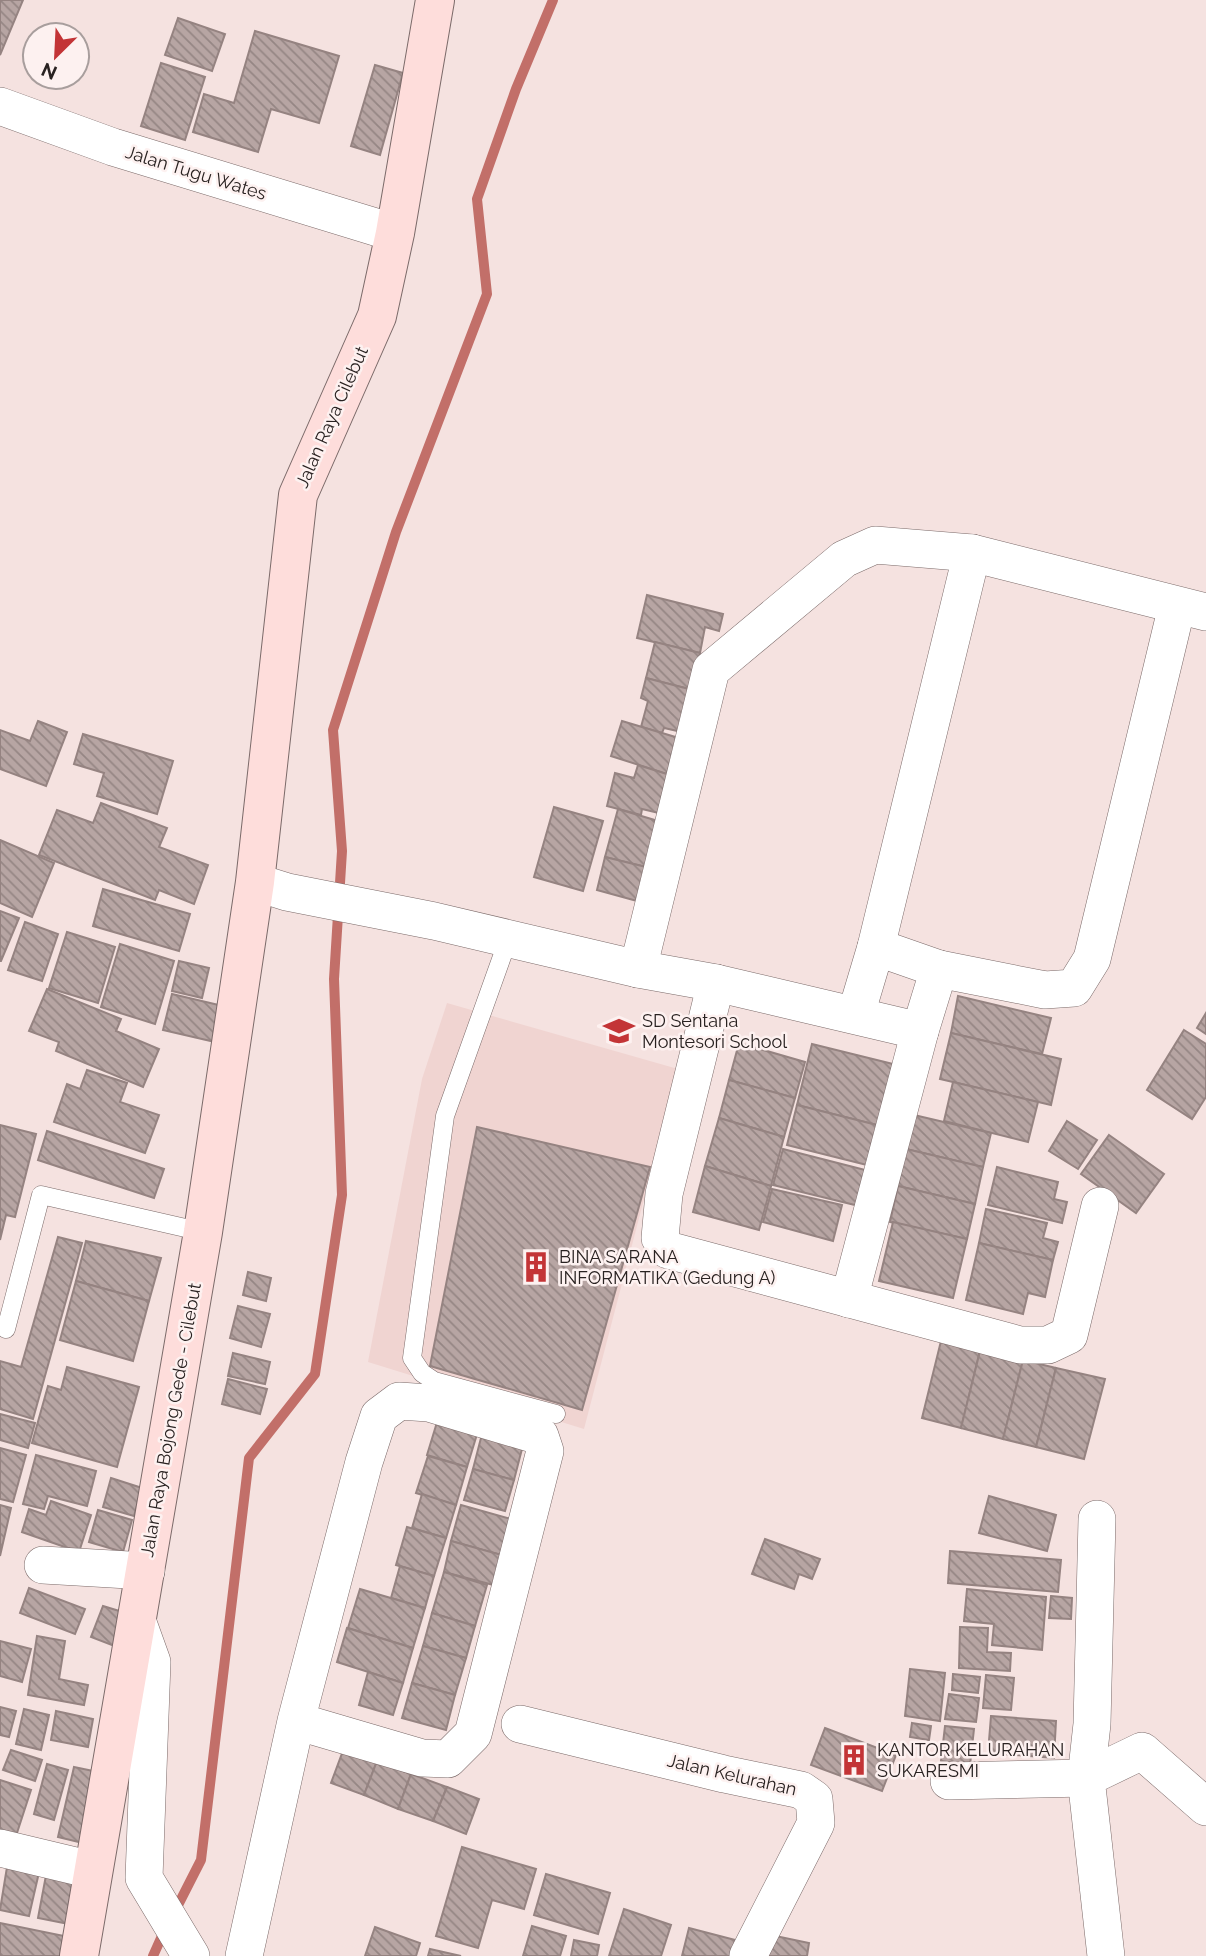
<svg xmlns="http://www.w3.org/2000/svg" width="1206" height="1956" font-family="Raleway,sans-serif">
<defs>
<pattern id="building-back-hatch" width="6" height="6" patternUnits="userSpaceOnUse" patternTransform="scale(1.75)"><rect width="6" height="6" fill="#b7a5a3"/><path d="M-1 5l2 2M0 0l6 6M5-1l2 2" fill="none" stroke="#958684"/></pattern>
</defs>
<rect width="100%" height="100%" fill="#f5e2e0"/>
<polygon fill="#f0d4d1" points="447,1003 678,1069 584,1429 368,1362 422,1079"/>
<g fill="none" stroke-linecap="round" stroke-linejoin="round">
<g stroke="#c26f69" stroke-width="10">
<polyline points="174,1913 201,1860 249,1458 315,1374 342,1195 334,979 342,851 333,730 396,532 487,294 477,199 516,89 553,0"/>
<polyline points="153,1956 166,1927"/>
</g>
</g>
<g fill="url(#building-back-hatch)" stroke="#958381" stroke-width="2">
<polygon points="0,0 23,0 0,55"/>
<polygon points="178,18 225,34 212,71 165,55"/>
<polygon points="255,31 339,56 319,123 271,109 258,152 193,132 204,94 234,103"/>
<polygon points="161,63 205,77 185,140 141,126"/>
<polygon points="375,65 403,73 380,155 351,146"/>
<polygon points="647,595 723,614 719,631 705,627 700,653 637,638"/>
<polygon points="655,642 700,653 689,689 646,678"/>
<polygon points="646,678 689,689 682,732 664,728 662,733 641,727 648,701 641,698"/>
<polygon points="38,721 67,732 46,786 0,769 0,730 30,741"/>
<polygon points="622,721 682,739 670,775 611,756"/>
<polygon points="83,734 173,761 157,814 97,796 104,773 74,764"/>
<polygon points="638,765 670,775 659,813 642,809 641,815 607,806 615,773 634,778"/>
<polygon points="101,803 167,828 159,847 208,865 194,904 159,890 155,900 39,855 57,810 93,823"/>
<polygon points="554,807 603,821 583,891 534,877"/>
<polygon points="618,809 658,821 646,867 605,857"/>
<polygon points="0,840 54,863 32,917 0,903"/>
<polygon points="605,857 646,867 637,901 597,890"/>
<polygon points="103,889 190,914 179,951 93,926"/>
<polygon points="0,911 19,918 1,961 0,961"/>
<polygon points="25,922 58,934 42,981 8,970"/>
<polygon points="67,932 115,947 98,1003 49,988"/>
<polygon points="120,944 174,961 155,1024 101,1007"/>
<polygon points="179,961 209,968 202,998 172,991"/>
<polygon points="47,989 121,1019 116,1031 159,1049 143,1087 56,1051 59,1042 29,1031"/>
<polygon points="172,994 223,1006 215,1042 163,1030"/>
<polygon points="958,996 1051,1018 1042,1054 951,1033"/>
<polygon points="1206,1013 1206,1034 1197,1028"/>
<polygon points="1184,1030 1206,1044 1206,1097 1192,1119 1147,1090"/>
<polygon points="951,1033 1061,1059 1051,1105 940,1079"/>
<polygon points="739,1043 805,1062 795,1098 729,1080"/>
<polygon points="812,1044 893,1064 877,1125 797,1105"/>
<polygon points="87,1070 127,1083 120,1102 159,1115 145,1153 54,1122 67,1084 80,1089"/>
<polygon points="729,1080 795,1098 784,1137 719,1118"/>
<polygon points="953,1082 1038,1102 1028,1142 944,1121"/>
<polygon points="797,1105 877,1125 867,1165 787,1145"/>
<polygon points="914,1115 991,1133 983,1167 906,1149"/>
<polygon points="719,1118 784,1137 771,1186 705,1166"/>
<polygon points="1067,1121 1097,1140 1078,1169 1049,1151"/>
<polygon points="0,1125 36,1134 15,1217 6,1215 0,1240"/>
<polygon points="477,1127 650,1167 582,1410 430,1366"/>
<polygon points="47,1131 164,1169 154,1198 38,1160"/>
<polygon points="1109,1135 1164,1174 1136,1213 1081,1174"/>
<polygon points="783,1149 869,1171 859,1206 773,1185"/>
<polygon points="906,1149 983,1167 975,1204 898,1186"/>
<polygon points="705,1166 771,1186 759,1230 693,1212"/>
<polygon points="997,1167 1058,1182 1054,1199 1067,1202 1062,1223 988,1205"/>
<polygon points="898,1186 975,1204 967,1239 890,1222"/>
<polygon points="772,1189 842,1205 833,1241 763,1222"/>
<polygon points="986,1209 1047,1223 1043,1238 1058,1242 1053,1260 979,1243"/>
<polygon points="893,1222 967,1239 953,1298 879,1281"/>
<polygon points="58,1237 82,1243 33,1419 0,1409 0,1361 21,1367"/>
<polygon points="86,1241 161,1258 149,1301 76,1281"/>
<polygon points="979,1243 1053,1260 1045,1297 1028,1293 1023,1314 966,1300"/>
<polygon points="248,1272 271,1278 266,1301 243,1295"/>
<polygon points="76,1281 149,1301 133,1361 60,1340"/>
<polygon points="238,1306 270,1314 261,1347 230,1338"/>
<polygon points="941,1341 980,1351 961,1428 922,1418"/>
<polygon points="980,1351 1023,1360 1003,1439 961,1428"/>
<polygon points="233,1353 270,1362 265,1384 228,1376"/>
<polygon points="1023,1360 1056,1368 1036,1447 1003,1439"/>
<polygon points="67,1367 139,1387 117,1467 32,1443 48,1386 61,1390"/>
<polygon points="1056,1368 1105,1379 1084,1459 1036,1447"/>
<polygon points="228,1379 267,1389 260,1414 222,1404"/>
<polygon points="0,1414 35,1423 28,1448 0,1440"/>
<polygon points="438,1419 478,1431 467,1467 427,1455"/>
<polygon points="482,1434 523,1445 514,1480 473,1469"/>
<polygon points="0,1448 26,1455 13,1502 0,1499"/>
<polygon points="36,1455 96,1471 87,1506 48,1496 44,1509 23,1504"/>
<polygon points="428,1456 467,1467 456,1505 416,1493"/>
<polygon points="473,1469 514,1480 505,1511 464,1500"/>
<polygon points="111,1478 142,1488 134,1516 103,1507"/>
<polygon points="422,1494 456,1505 446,1538 412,1528"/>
<polygon points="989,1496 1056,1515 1047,1551 979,1533"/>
<polygon points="51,1501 91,1515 79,1552 22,1532 29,1509 46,1515"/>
<polygon points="0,1505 11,1508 0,1556"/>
<polygon points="461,1505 511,1519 501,1555 451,1541"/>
<polygon points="98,1510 132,1520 123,1552 89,1542"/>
<polygon points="407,1527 446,1538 434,1576 396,1565"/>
<polygon points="765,1539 820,1559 812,1579 799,1574 794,1589 752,1574"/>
<polygon points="451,1541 509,1557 501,1587 444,1572"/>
<polygon points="950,1551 1061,1560 1058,1592 948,1583"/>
<polygon points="400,1566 434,1576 425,1608 391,1598"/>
<polygon points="444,1572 487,1585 475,1626 432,1613"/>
<polygon points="29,1588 85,1609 75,1634 20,1613"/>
<polygon points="360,1589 425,1608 413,1648 348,1628"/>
<polygon points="967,1589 1046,1597 1042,1650 992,1645 994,1624 964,1621"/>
<polygon points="1051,1596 1072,1598 1071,1619 1049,1618"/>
<polygon points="103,1606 129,1614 117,1647 91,1637"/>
<polygon points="432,1613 475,1626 466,1658 423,1646"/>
<polygon points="960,1627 988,1628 987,1652 1011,1653 1010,1671 959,1668"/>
<polygon points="347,1628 413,1648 403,1683 337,1662"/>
<polygon points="37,1636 65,1641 59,1679 88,1685 84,1705 28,1695"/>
<polygon points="0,1641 31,1649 22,1682 0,1676"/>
<polygon points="423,1646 466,1658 455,1695 412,1683"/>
<polygon points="910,1669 945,1673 940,1721 905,1716"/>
<polygon points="368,1672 403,1683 393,1715 359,1705"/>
<polygon points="953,1674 980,1677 978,1693 952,1690"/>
<polygon points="986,1675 1014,1678 1011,1710 983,1708"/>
<polygon points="412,1683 455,1695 446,1730 402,1718"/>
<polygon points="949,1694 979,1698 976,1722 945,1719"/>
<polygon points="0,1707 16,1711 9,1737 0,1735"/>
<polygon points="24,1709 49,1715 41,1750 16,1744"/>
<polygon points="56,1711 93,1719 88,1747 51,1740"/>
<polygon points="991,1716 1056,1721 1054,1758 988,1753"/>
<polygon points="912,1723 931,1726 929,1740 910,1737"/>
<polygon points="945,1726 974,1729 970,1765 941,1761"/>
<polygon points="825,1728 896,1755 882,1791 811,1765"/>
<polygon points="344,1748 377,1761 364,1795 331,1783"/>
<polygon points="11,1750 42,1760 35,1781 3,1770"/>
<polygon points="377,1761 411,1774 398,1809 364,1795"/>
<polygon points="47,1764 68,1770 54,1820 34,1814"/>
<polygon points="74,1767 103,1773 87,1844 58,1837"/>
<polygon points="411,1774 447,1787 433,1821 398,1809"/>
<polygon points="0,1780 31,1790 15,1839 0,1834"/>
<polygon points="447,1787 479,1799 466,1834 433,1821"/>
<polygon points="462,1847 536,1869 524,1909 492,1900 478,1948 436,1936"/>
<polygon points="8,1861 40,1868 29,1916 0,1910"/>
<polygon points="47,1870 83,1878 74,1925 38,1918"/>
<polygon points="546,1874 610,1893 598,1934 534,1915"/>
<polygon points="624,1909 671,1925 661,1956 609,1956"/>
<polygon points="0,1923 64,1936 60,1956 0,1956"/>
<polygon points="532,1926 566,1936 560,1956 523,1956"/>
<polygon points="375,1927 420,1943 416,1956 365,1956"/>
<polygon points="689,1928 739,1941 736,1956 682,1956"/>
<polygon points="766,1934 809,1943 807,1956 762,1956"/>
<polygon points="574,1940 599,1945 597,1956 571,1956"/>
<polygon points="430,1949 461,1956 428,1956"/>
</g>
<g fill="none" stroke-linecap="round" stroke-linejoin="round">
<defs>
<g id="service">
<polyline points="509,937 445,1116 412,1358 422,1373 434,1381 556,1414"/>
<polyline points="6,1329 41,1195 203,1232"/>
</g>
<g id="minor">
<polyline points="0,106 113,147 395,233"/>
<polyline points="255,882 287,892 434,921 638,969 711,670 844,559 875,545 972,553 1206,612"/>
<polyline points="876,947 939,969"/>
<polyline points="638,969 716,983 920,1031 939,969 1045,990 1074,988 1092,959 1177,606"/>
<polyline points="716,983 664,1194 660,1238 668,1250 1020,1345 1048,1345 1069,1335 1100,1206"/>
<polyline points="856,1014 876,947 972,553"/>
<polyline points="849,1299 920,1031"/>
<polyline points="43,1565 146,1571"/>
<polyline points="138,1623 152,1662 144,1878 191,1956"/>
<polyline points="520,1724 724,1774 801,1790 814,1799 816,1823 748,1956"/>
<polyline points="949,1781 1086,1778 1092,1724 1097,1519"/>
<polyline points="0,1848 92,1870"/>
<polyline points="244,1956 296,1721 364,1462 379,1416 399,1401 429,1403 540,1436 545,1451 473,1734 448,1759 422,1758 296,1721"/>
<polyline points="1106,1956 1086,1778 1142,1751 1206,1807"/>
</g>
<polyline id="secondary" points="79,1956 203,1232 255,882 298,495 377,316 395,233 435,0"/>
</defs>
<use href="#service" stroke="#7b6a69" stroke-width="19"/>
<use href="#minor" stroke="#7b6a69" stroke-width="38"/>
<use href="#secondary" stroke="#7b6a69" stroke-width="40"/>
<use href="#service" stroke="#fff" stroke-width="18"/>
<use href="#minor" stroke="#fff" stroke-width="37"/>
<use href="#secondary" stroke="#fedddb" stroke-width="38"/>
</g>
<defs>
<symbol id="school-bare" viewBox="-9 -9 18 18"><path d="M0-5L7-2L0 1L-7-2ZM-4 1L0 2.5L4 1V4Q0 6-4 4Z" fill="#c33436" stroke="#fdf1f0" stroke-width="2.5" paint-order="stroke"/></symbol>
<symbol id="building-bare" viewBox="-9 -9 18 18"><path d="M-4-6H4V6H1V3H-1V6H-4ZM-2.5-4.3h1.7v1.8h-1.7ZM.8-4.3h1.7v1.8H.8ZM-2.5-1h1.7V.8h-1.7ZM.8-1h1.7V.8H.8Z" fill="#c33436" stroke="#fdf1f0" stroke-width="2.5" paint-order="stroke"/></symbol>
</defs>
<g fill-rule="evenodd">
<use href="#school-bare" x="597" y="1009" width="44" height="44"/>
<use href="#building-bare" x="514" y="1245" width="44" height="44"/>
<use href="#building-bare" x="832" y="1738" width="44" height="44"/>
</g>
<g text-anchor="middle" stroke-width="5" stroke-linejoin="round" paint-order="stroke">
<g font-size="18" fill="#292221" stroke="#fdf1f0">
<text transform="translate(196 173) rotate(17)" y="6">Jalan Tugu Wates</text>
<text transform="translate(332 417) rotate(-66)" y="6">Jalan Raya Cilebut</text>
<text transform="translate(171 1420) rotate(-80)" y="6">Jalan Raya Bojong Gede - Cilebut</text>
<text transform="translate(732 1775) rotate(13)" y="6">Jalan Kelurahan</text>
</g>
<g font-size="18" fill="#292221" stroke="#fdf1f0" text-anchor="start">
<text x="642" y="1027">SD Sentana<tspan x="642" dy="21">Montesori School</tspan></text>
<text x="559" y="1263">BINA SARANA<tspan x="559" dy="21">INFORMATIKA (Gedung A)</tspan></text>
<text x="877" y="1756">KANTOR KELURAHAN<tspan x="877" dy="21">SUKARESMI</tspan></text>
</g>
</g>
<g transform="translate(56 56) rotate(204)"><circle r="33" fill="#fdf1f0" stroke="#a89e9d" stroke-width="2"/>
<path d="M0-5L12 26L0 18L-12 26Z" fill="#c33436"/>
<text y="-10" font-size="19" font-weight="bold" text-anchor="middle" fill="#292221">N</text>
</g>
</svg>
